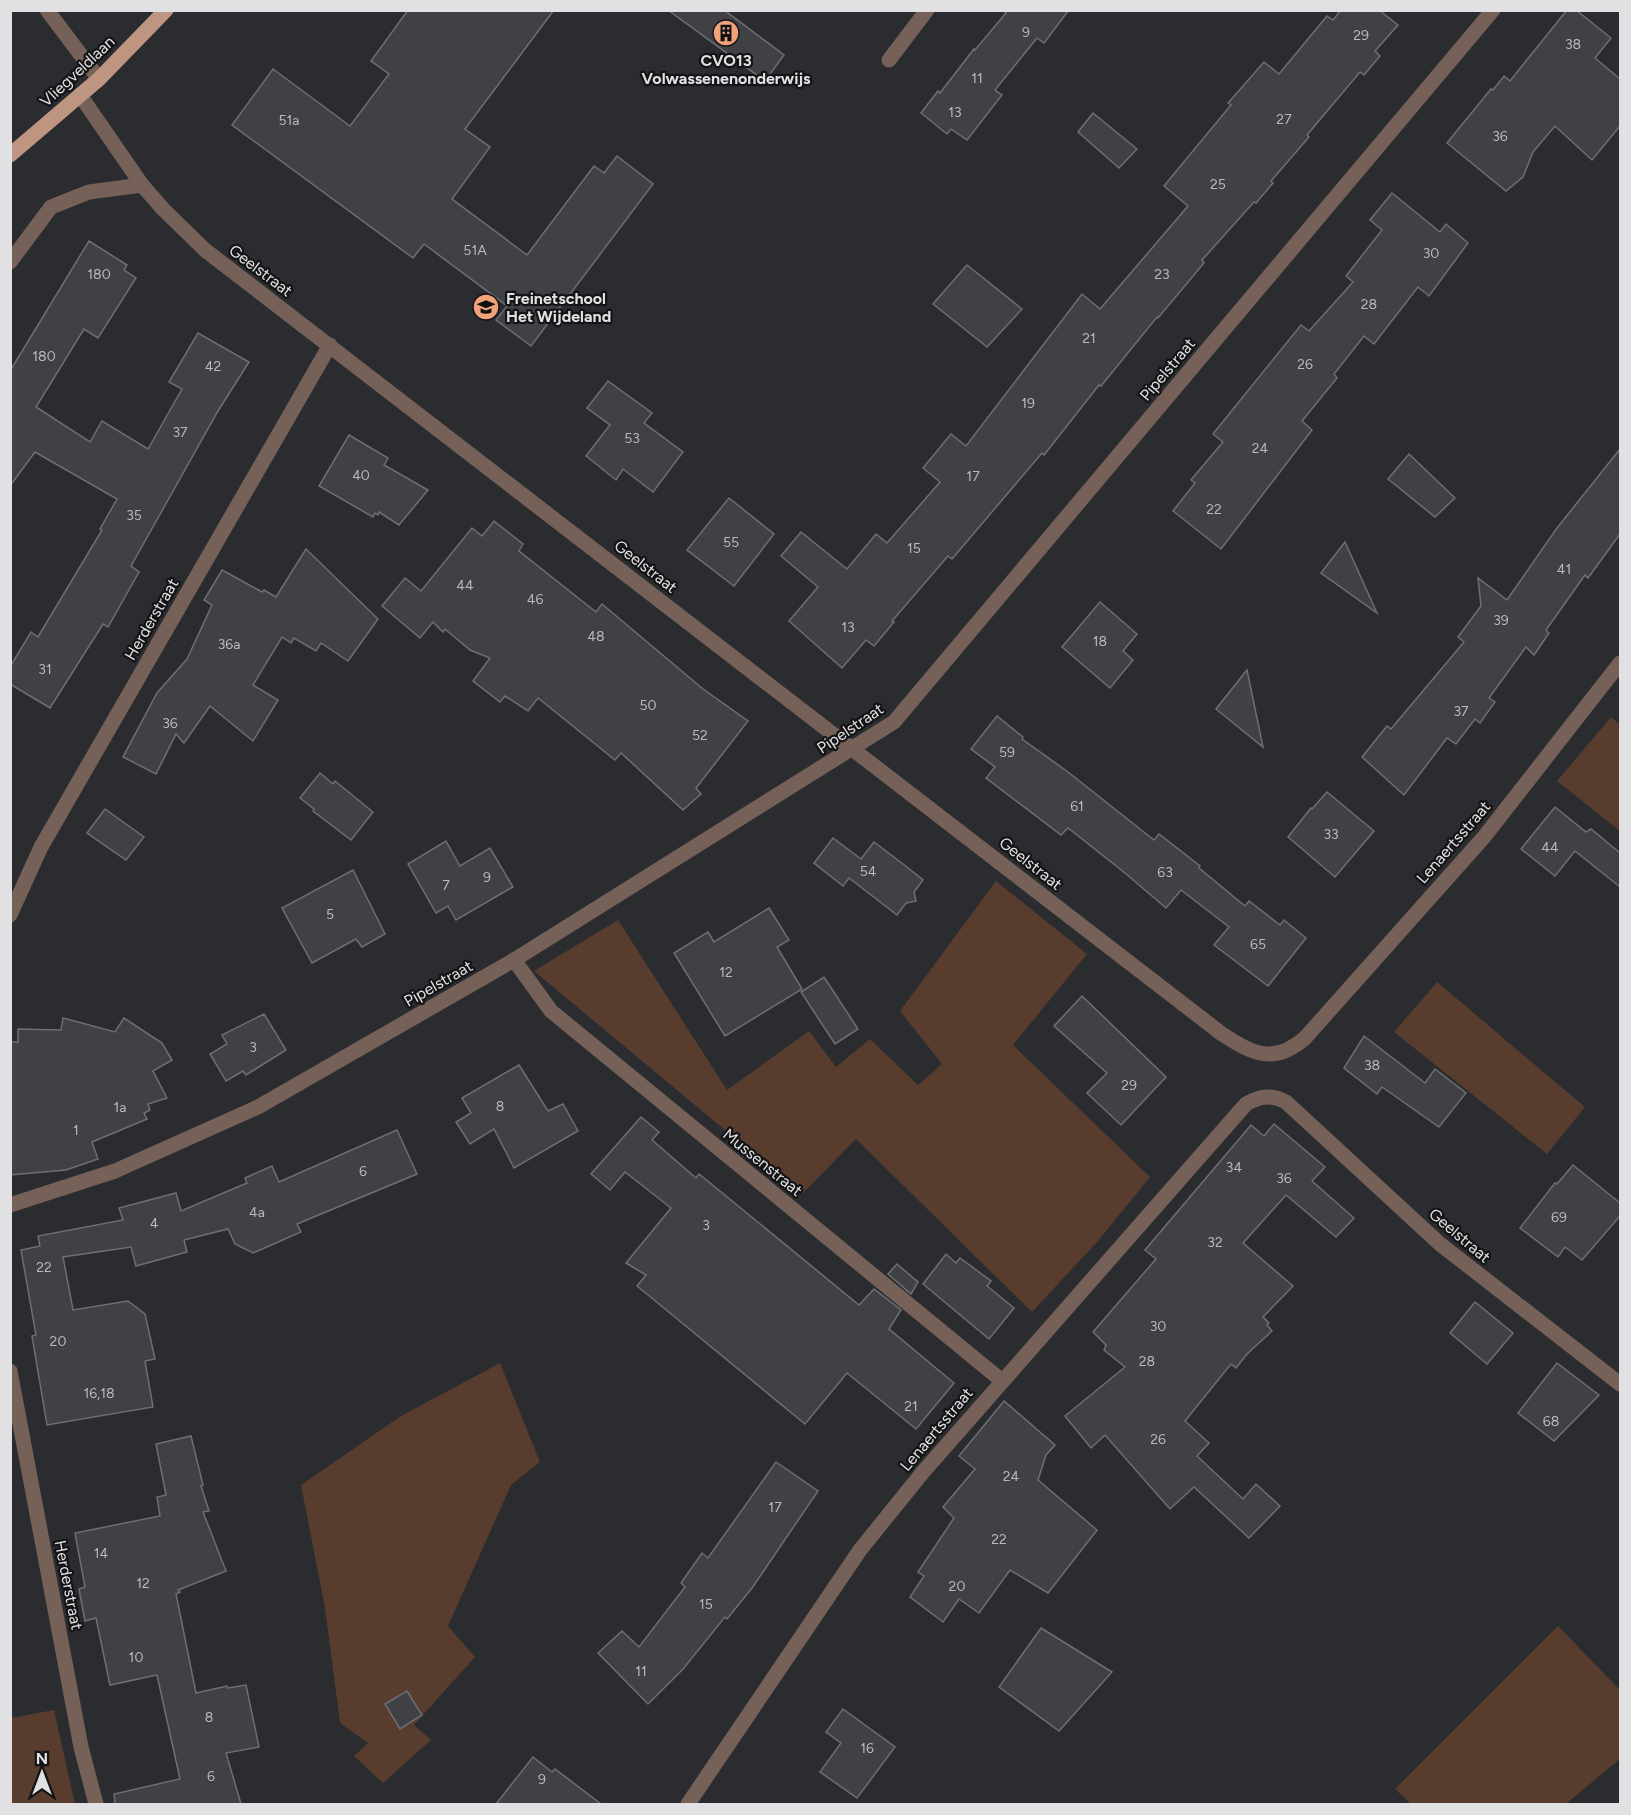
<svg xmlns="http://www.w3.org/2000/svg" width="1631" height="1815" font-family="Figtree,sans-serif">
<rect width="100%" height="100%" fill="#2b2c30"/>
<g fill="#583c2d">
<polygon points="1611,717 1620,725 1620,831 1557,781"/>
<polygon points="996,881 1087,954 1013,1045 1150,1177 1098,1241 1032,1312 856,1139 802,1194 534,971 618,920 727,1090 809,1031 836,1067 870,1039 918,1085 942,1064 900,1011"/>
<polygon points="1437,982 1585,1107 1547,1154 1394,1032"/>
<polygon points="500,1363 540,1462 511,1485 448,1626 475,1657 414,1725 431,1740 383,1783 354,1756 368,1743 340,1723 325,1608 301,1485 401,1416"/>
<polygon points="1558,1626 1620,1690 1620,1759 1566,1804 1411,1804 1395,1789"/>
<polygon points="54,1710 75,1804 11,1804 11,1718"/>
</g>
<g fill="#404145" stroke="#6e6f74" stroke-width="1.5">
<polygon points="408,10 554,10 465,129 490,147 452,199 527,255 594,166 604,173 617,156 653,184 531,346 496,320 507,306 424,244 413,258 232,125 273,69 350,126 389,74 371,61"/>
<polygon points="668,10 724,10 784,55 765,81"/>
<polygon points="1003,10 1069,10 1044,43 1037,38 995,90 1002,95 967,140 951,129 947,134 921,113 938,91 940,93 974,49 975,50 1006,13"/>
<polygon points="1341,10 1379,10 1398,25 1375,51 1380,56 1364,75 1360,72 1307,135 1309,137 1271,181 1273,183 1256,203 1254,202 1202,260 1204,263 1158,318 1157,317 1101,386 1099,385 1044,455 1042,453 952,559 948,556 892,621 894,622 874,646 866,640 842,668 789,621 818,587 781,556 801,532 847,569 876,534 887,543 940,482 923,468 951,434 966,446 1082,294 1100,309 1188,206 1164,186 1231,105 1228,103 1264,62 1279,74 1327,16 1333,20"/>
<polygon points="1567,10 1576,10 1611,38 1595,58 1620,79 1620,126 1592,160 1555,126 1533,152 1523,177 1506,191 1447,143 1491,89 1493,90 1504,76 1510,81"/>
<polygon points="1093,113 1137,149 1119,168 1078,132"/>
<polygon points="1392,193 1440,232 1446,224 1468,243 1429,296 1418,287 1374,344 1364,336 1334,374 1337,378 1302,421 1312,430 1221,549 1173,511 1195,483 1191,480 1223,442 1213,434 1301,325 1309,331 1353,282 1346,276 1382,230 1370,220"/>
<polygon points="89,241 127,265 124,270 136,278 98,338 84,329 36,407 90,442 102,421 148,449 182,389 169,382 198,333 249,362 218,411 131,566 139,572 108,627 103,624 50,708 10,684 10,667 31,632 38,637 102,530 100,529 117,499 35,452 10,486 10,371"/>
<polygon points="967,265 1022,309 987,347 933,304"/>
<polygon points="608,381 652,413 644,423 683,452 653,492 623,469 616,480 586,456 610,425 587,408"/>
<polygon points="349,435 388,458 384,465 428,490 399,525 379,512 378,515 375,513 373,517 319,486"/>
<polygon points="1620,449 1620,534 1588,578 1585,575 1546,630 1549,633 1534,655 1526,647 1489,698 1495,702 1480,723 1475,719 1456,744 1447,738 1404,795 1362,757 1387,726 1391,729 1464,642 1458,637 1481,606 1478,578 1507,600 1557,528"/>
<polygon points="1409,454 1455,498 1435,517 1388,479"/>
<polygon points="729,498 774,534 734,586 687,550"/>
<polygon points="494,521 523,544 519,551 596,612 602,604 703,689 748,721 696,788 701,794 683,810 621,753 615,760 538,698 528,711 505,696 500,702 473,681 490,658 470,650 445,629 443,632 433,622 420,638 382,606 405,578 421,591 472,528 482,536"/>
<polygon points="1345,542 1377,613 1321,573"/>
<polygon points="306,549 378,619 348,661 321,643 316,651 294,638 291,643 282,637 253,685 278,700 253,741 210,706 184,743 176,734 156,774 123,757 157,693 187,659 212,605 204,600 222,570 262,592 264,590 276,597"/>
<polygon points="1100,602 1137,634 1123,651 1133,660 1110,688 1062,647"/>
<polygon points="1247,670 1263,747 1216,709"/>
<polygon points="997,716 1023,737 1022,739 1068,772 1154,840 1159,834 1200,866 1199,868 1245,906 1249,901 1280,925 1284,920 1306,938 1268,986 1214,945 1229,927 1181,890 1166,908 1125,873 1068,828 1061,835 986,778 995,767 971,749"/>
<polygon points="320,773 333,784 335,781 373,812 351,840 313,811 314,809 300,798"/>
<polygon points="1327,792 1374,831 1335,877 1288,837 1311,808 1312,809"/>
<polygon points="1555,807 1586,832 1591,829 1620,853 1620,887 1575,851 1555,876 1521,849"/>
<polygon points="105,809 144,837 126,860 87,833"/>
<polygon points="833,838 861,859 874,842 903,864 923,880 914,892 916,901 906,903 897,915 849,878 843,886 814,863"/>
<polygon points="446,841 460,866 490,848 513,887 456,920 448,906 436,913 408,864"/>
<polygon points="353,870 385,934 362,947 356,939 312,963 282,908"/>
<polygon points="769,908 789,940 777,947 802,989 725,1036 674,953 708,932 714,942"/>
<polygon points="824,977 858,1029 835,1044 801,992"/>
<polygon points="1082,996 1166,1077 1121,1125 1087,1093 1107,1073 1054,1026"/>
<polygon points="264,1014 286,1050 246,1075 243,1071 226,1081 210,1054 227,1044 222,1035"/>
<polygon points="63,1018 115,1032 124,1018 162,1043 172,1060 153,1071 167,1098 148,1104 150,1110 144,1113 147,1119 92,1142 98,1159 66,1170 10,1175 10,1042 18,1042 18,1029 61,1030"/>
<polygon points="1364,1036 1425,1083 1435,1069 1466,1093 1439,1127 1382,1087 1377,1094 1344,1068"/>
<polygon points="519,1065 548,1111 563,1104 578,1131 514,1168 494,1129 470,1144 456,1122 471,1113 462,1098"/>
<polygon points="641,1117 659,1132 652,1140 696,1178 699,1174 715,1187 859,1305 874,1289 901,1310 889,1329 954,1383 916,1429 847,1373 805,1424 637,1286 646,1275 626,1263 671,1208 625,1172 610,1190 591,1174"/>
<polygon points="1274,1124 1325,1167 1312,1181 1354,1218 1336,1237 1286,1195 1243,1243 1293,1286 1263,1317 1269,1323 1267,1325 1272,1331 1247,1354 1236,1368 1231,1364 1185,1421 1209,1443 1197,1456 1243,1499 1256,1484 1280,1506 1249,1538 1194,1487 1170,1509 1105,1435 1091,1448 1065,1416 1125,1367 1104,1350 1106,1345 1093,1332 1156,1259 1145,1250 1251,1125 1264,1136"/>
<polygon points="397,1130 417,1174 297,1224 301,1232 253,1253 235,1244 228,1229 184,1240 187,1252 136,1266 131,1247 63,1257 73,1310 128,1301 145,1314 155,1359 145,1361 153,1407 47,1425 32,1336 36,1335 21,1250 40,1246 38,1236 123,1220 119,1208 176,1193 181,1211 247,1183 245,1178 272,1166 279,1182"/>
<polygon points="1573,1165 1620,1203 1620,1216 1582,1260 1565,1247 1558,1257 1520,1228 1555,1183 1557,1184"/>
<polygon points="946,1254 956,1263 960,1258 991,1281 987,1286 1014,1308 989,1339 923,1284"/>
<polygon points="897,1264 918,1282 911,1294 888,1274"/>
<polygon points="1475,1302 1513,1333 1487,1364 1450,1333"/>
<polygon points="1557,1363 1599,1395 1554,1441 1518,1413"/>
<polygon points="1004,1401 1055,1445 1046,1455 1038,1480 1097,1530 1048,1593 1010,1570 979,1613 959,1599 943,1622 910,1597 924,1576 918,1572 954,1518 943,1507 975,1469 959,1456"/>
<polygon points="191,1436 203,1485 201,1486 209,1511 203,1512 226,1571 178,1590 180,1592 176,1594 196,1693 227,1686 228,1688 246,1685 259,1747 226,1753 241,1804 115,1804 114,1794 180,1779 157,1675 110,1685 96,1618 85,1621 79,1589 85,1587 75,1533 160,1516 157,1497 166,1495 156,1444"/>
<polygon points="776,1462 818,1491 752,1588 727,1619 725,1617 683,1669 648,1704 598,1653 622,1631 639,1647 685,1587 681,1583 702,1553 708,1558"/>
<polygon points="1041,1628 1112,1672 1059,1731 999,1687"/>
<polygon points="407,1691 422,1715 400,1729 385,1704"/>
<polygon points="843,1709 895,1747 857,1798 820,1772 841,1743 826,1732"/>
<polygon points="533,1757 552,1772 555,1769 601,1804 496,1804"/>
</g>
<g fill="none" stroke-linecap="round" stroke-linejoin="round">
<g stroke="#756157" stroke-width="15">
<polyline points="47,10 99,79"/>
<polyline points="889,60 927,10"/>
<path d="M80 95 142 185 163 209 205 250 1222 1034C1253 1054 1274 1065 1305 1038L1484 837 1620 663"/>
<polyline points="10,262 51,207 89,192 142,185"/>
<polyline points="10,915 41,847 330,345"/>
<polyline points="514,960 551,1011 1001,1380"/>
<polyline points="10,1205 115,1171 258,1107 514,960 894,722 1493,10"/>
<polyline points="10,1371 81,1747 96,1804"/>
<path d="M688 1804 860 1550 923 1472 1246 1104C1260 1096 1271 1094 1286 1102L1440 1244 1620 1384"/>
</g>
<polyline stroke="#bd9581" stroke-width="15" points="10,155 99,79 166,10"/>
</g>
<defs>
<symbol id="building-disc" viewBox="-11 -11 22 22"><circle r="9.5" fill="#f0a27a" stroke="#141416"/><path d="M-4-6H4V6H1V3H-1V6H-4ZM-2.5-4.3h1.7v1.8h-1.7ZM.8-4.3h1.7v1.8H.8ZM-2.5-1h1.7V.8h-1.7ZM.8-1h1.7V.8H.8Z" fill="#111"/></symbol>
<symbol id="school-disc" viewBox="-11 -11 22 22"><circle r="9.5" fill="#f0a27a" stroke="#141416"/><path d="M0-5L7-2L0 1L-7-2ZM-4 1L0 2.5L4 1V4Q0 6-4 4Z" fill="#111"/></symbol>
</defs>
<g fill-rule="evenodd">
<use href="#building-disc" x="711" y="18" width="30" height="30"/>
<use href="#school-disc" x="471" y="292" width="30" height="30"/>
</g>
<g text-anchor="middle" stroke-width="4.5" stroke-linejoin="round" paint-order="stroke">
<g font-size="14" fill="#b9b9bc">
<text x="1026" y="37">9</text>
<text x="1361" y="40">29</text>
<text x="1573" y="49">38</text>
<text x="977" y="83">11</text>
<text x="955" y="117">13</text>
<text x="1284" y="124">27</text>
<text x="289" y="125">51a</text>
<text x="1500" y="141">36</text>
<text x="1218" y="189">25</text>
<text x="475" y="255">51A</text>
<text x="1431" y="258">30</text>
<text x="99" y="279">180</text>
<text x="1162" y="279">23</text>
<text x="1369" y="309">28</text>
<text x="1089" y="343">21</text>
<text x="44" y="361">180</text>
<text x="1305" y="369">26</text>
<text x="213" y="371">42</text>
<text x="1028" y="408">19</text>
<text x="180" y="437">37</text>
<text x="632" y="443">53</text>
<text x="1260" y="453">24</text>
<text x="361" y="480">40</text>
<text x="973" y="481">17</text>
<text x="1214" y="514">22</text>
<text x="134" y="520">35</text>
<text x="731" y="547">55</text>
<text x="914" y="553">15</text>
<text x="1564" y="574">41</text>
<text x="465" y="590">44</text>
<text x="535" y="604">46</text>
<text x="1501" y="625">39</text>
<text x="848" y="632">13</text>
<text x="596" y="641">48</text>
<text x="1100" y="646">18</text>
<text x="229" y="649">36a</text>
<text x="45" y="674">31</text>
<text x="648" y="710">50</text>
<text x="1461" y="716">37</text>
<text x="170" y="728">36</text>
<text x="700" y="740">52</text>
<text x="1007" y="757">59</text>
<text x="1077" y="811">61</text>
<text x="1331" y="839">33</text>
<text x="1550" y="852">44</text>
<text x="868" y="876">54</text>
<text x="1165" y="877">63</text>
<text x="487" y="882">9</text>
<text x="446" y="890">7</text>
<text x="330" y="919">5</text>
<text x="1258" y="949">65</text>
<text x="726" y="977">12</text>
<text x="253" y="1052">3</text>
<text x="1372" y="1070">38</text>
<text x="1129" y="1090">29</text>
<text x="500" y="1111">8</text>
<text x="120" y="1112">1a</text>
<text x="76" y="1135">1</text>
<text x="1234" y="1172">34</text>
<text x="363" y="1176">6</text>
<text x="1284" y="1183">36</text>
<text x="257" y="1217">4a</text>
<text x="1559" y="1222">69</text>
<text x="154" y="1228">4</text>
<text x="706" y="1230">3</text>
<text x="1215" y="1247">32</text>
<text x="44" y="1272">22</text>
<text x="1158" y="1331">30</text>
<text x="58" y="1346">20</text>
<text x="1147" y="1366">28</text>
<text x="99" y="1398">16,18</text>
<text x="911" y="1411">21</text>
<text x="1551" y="1426">68</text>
<text x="1158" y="1444">26</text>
<text x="1011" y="1481">24</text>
<text x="775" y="1512">17</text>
<text x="999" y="1544">22</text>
<text x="101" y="1558">14</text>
<text x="143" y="1588">12</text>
<text x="957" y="1591">20</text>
<text x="706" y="1609">15</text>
<text x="136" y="1662">10</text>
<text x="641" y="1676">11</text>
<text x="209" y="1722">8</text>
<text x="867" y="1753">16</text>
<text x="211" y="1781">6</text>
<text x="542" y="1784">9</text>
</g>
<g font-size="16" font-weight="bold" fill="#e1e1e4" stroke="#141416">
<text x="726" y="66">CVO13<tspan x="726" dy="18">Volwassenenonderwijs</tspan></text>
<text x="506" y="304" text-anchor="start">Freinetschool<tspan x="506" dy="18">Het Wijdeland</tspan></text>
</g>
<g font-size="16" fill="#e1e1e4" stroke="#141416">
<text transform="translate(77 71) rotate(-43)" y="6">Vliegveldlaan</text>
<text transform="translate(261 270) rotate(37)" y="6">Geelstraat</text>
<text transform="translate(1167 369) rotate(-50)" y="6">Pipelstraat</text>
<text transform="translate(646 566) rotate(38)" y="6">Geelstraat</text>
<text transform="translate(151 619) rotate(-60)" y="6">Herderstraat</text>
<text transform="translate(850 728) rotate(-34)" y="6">Pipelstraat</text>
<text transform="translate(1453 842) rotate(-49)" y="6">Lenaertsstraat</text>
<text transform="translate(1031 863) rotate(38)" y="6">Geelstraat</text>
<text transform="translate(438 983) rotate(-30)" y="6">Pipelstraat</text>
<text transform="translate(763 1162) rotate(39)" y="6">Mussenstraat</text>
<text transform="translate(1460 1235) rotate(40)" y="6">Geelstraat</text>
<text transform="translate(936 1429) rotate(-50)" y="6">Lenaertsstraat</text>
<text transform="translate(69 1585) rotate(79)" y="6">Herderstraat</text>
</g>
</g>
<rect width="1631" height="1815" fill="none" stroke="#e1e1e4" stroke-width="24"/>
<g transform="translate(42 1773)" stroke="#141416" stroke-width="4.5" paint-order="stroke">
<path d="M0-4.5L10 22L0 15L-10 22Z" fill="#e1e1e4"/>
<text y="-9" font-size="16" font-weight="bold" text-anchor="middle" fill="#e1e1e4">N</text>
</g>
</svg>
